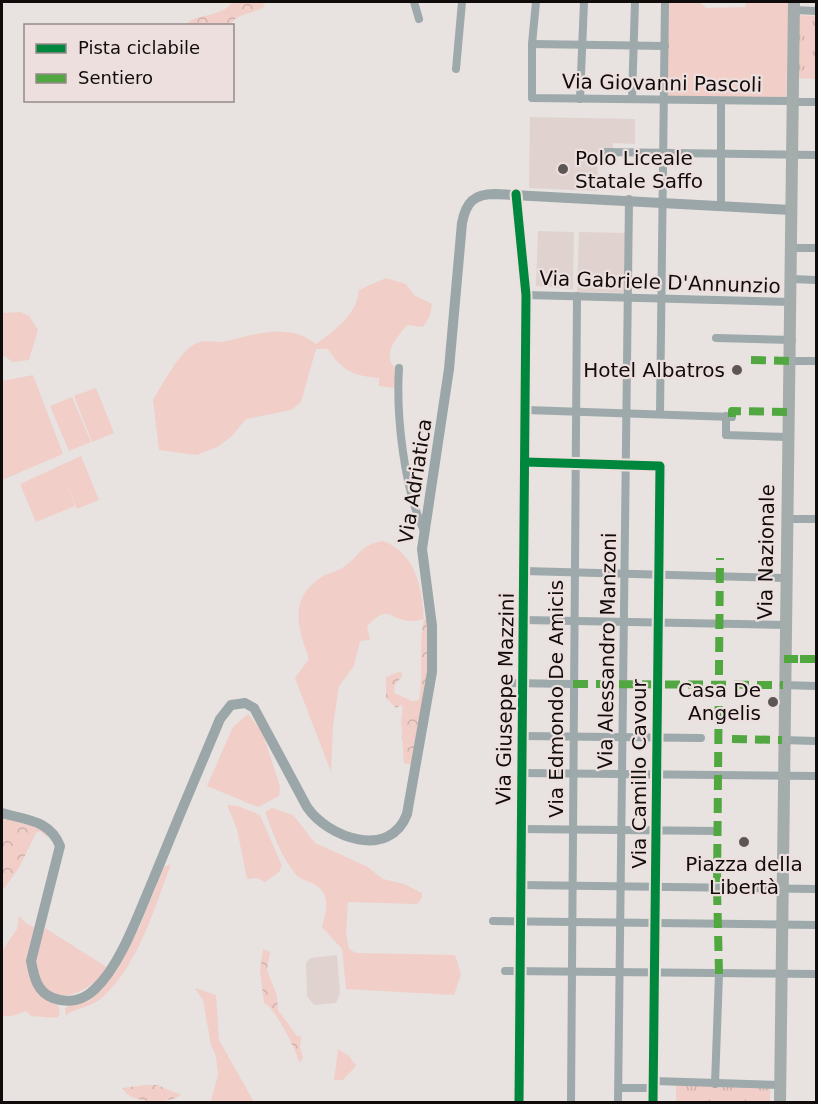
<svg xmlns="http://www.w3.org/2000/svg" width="818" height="1104" font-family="'DejaVu Sans',sans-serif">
<defs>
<pattern id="forest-crowns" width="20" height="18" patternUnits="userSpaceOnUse" patternTransform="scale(1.5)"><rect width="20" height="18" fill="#f1cfc8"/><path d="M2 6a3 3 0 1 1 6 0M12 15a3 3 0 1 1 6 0" fill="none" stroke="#ceb1ab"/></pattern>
<pattern id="park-tufts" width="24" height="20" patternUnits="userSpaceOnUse" patternTransform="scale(1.5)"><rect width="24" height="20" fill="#f1cfc8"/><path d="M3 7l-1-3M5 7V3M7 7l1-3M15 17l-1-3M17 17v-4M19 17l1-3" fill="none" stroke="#ceb1ab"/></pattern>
</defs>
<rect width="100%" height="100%" fill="#e8e2e0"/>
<g fill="#e0d2cf">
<polygon points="530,117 635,119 635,144 613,143 613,150 598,150 597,191 529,188"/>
<polygon points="538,231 574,232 573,289 536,286"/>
<polygon points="579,232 625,233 624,293 577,292"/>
<polygon points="337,955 340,992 336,1003 314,1005 307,996 306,963 310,958"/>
</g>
<g fill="#f1cfc8">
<polygon points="667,2 700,2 706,8 745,7 746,2 789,2 786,98 666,99"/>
<path d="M386 278 406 284 414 295 432 304 430 316 423 327 407 325C395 340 380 356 398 371L396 388 379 386V378C354 376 342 371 328 349H316L301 402 291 410 246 419 232 436 219 446 197 455 159 450 153 400C162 385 180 351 195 344 206 338 217 344 227 341 257 334 289 322 316 344 335 330 357 315 359 290Z"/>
<polygon points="20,312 29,316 38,330 29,360 13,362 2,355 2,313"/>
<polygon points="33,375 63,454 2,480 2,381"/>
<polygon points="96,388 114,433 92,442 74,396"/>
<polygon points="72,397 91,442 69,451 50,406"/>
<polygon points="81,456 99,500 77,509 65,480 75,506 36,522 20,484"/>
<path d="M383 541C416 553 422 588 424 619 419 620 413 622 408 621 386 618 390 604 367 626L370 640 360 641 354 666 339 686 333 726 331 772 295 678 309 659C298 628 288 600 320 578 327 573 338 572 345 566 362 554 359 545 383 541Z"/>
<polygon points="248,714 262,731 280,786 279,796 258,807 207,786 233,727"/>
<polygon points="227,805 238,806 260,815 282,866 279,872 265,882 257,878 247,879 237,829"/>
<path d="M272 808 293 815 315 843 366 866 383 879 404 884 422 893V898L417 904 348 902 346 933 349 949 356 953 455 955 461 974 454 995 346 989 342 949 322 927C326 911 332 894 314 884 306 880 299 880 294 872 280 855 273 832 265 812Z"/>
<path d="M171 864C154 909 140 960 105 995 93 1008 70 1009 66 1016L65 1009 69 1005 89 1001 115 973 139 928 164 867Z"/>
<path d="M19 916 27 924 37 928C27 969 18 979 58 1005L60 1014 57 1018 31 1016 26 1011 12 1016H2V951L17 929Z"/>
<path d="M45 928 108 968C90 993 43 1016 36 969 34 956 41 941 45 928Z"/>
<polygon points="195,988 216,995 219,1040 254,1102 218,1102 211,1100 218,1075 216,1056 211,1045 203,1000"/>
<polygon points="338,1049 349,1056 356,1066 343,1080 334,1080"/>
</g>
<g fill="url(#forest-crowns)">
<path d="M233 2H263L265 6C253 15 239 11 230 25H186C195 12 218 20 233 2Z"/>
<path d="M424 619H430L432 659 412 765 404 763 401 720 403 708 401 705 396 708 386 698V677L401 671 402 676 395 685 394 693 412 701 419 700C424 673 418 646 424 619Z"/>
<polygon points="2,815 51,832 47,837 40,831 36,833 19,868 2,891"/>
<path d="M263 949 270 952 267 970 277 996 278 1010 297 1036H301L300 1047 303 1058 299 1063C298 1052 273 1005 264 1003L260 971Z"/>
<path d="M145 1085H157L181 1095C171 1104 127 1104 123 1088Z"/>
</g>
<g fill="url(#park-tufts)">
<polygon points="798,15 816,16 816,79 797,78"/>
<polygon points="676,1085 770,1086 770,1102 676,1102"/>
</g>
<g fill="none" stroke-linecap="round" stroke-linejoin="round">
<g stroke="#9da9aa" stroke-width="8">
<polyline points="414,2 419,19"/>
<polyline points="536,2 532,44 532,98 792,101"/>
<polyline points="794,10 816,11"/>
<polyline points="532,44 665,46"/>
<polyline points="456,69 462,2"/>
<polyline points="580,99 584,2"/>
<polyline points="632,99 635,2"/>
<polyline points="792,102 816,102"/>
<polyline points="603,152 816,155"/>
<polyline points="516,194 526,295 519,1102"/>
<polyline points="721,205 721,101"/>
<polyline points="792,248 816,248"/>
<polyline points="792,279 816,280"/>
<polyline points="526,295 792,302"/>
<polyline points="716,338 792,340"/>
<polyline points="791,361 816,361"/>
<path d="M399 368C396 416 404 488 424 531"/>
<polyline points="526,410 732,417"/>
<polyline points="660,414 665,2"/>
<polyline points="726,416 726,435 787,437"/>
<polyline points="525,462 660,466 653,1102"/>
<polyline points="786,519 816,519"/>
<polyline points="524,571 785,578"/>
<polyline points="523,620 784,625"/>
<polyline points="505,683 573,684"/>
<polyline points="783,685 816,686"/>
<polyline points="522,736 701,738"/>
<polyline points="782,740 816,741"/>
<polyline points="522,773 816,776"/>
<polyline points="521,829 717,831"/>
<polyline points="521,885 816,889"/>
<polyline points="493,921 816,925"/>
<polyline points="505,971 816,974"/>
<polyline points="654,1081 780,1085"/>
<polyline points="715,1084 719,974"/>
<polyline points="619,1088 653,1088"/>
<polyline points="571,1102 577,296"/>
<polyline points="618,1102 629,199"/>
</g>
<path stroke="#9aa6a8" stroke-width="10" d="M2 813C26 820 50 820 60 846L31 961C34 977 37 992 53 998 69 1004 84 1000 95 989 121 965 139 912 153 880 175 826 197 773 220 719L231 705 245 703 254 708 307 807C328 838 390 860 407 814L432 672V626L422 549 449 369 462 223C466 202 474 194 495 194L792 210"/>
<polyline stroke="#a4acac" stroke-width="12" points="780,1102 794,2"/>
<g stroke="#51a841" stroke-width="8" stroke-dasharray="15 8" stroke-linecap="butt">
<polyline points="751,360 791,361"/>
<polyline points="732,417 732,411 787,412"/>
<polyline points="784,659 798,659"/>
<polyline points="800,659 816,659"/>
<polyline points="573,684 783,685"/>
<polyline points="732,739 782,740"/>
<polyline points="719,974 717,888 720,558"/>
</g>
<defs>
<g id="cycleway">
<polyline points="516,194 526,295 519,1102"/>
<polyline points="525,462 660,466 653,1102"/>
</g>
</defs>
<use href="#cycleway" stroke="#ecdfdd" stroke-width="13"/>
<use href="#cycleway" stroke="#00873e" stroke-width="9"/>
</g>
<g fill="#5c5756" stroke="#ecdfdd" stroke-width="2">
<circle cx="563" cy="169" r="6"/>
<circle cx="737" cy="370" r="6"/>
<circle cx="773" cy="702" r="6"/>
<circle cx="744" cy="842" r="6"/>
</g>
<g text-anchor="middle" stroke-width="4.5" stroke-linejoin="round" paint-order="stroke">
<g font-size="20" fill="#100c0c" stroke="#ecdfdd">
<text transform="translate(662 83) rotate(1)" y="7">Via Giovanni Pascoli</text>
<text transform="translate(660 282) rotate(2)" y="7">Via Gabriele D'Annunzio</text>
<text transform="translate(415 481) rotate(-81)" y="7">Via Adriatica</text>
<text transform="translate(766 552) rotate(-89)" y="7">Via Nazionale</text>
<text transform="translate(607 651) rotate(-89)" y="7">Via Alessandro Manzoni</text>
<text transform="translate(505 699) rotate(-89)" y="7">Via Giuseppe Mazzini</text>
<text transform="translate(556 699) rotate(-90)" y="7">Via Edmondo De Amicis</text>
<text transform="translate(639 774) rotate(-90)" y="7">Via Camillo Cavour</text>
</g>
<g font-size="20" fill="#100c0c" stroke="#ecdfdd" text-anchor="end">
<text x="575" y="165" text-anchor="start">Polo Liceale<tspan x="575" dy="23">Statale Saffo</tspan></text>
<text x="725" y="377">Hotel Albatros</text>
<text x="761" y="697">Casa De<tspan x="761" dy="23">Angelis</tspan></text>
<text x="744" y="871" text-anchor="middle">Piazza della<tspan x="744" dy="23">Libertà</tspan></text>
</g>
</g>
<rect width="818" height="1104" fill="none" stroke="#100c0c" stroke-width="6"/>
<rect x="24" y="24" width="210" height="78" fill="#ecdfdd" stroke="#948b89" stroke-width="1.5"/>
<rect x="36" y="44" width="30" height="9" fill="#00873e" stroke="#948b89" stroke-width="1.5"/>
<text x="78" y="54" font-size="18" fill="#100c0c">Pista ciclabile</text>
<rect x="36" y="74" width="30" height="9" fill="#51a841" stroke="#948b89" stroke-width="1.5"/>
<text x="78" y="84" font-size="18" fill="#100c0c">Sentiero</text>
</svg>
